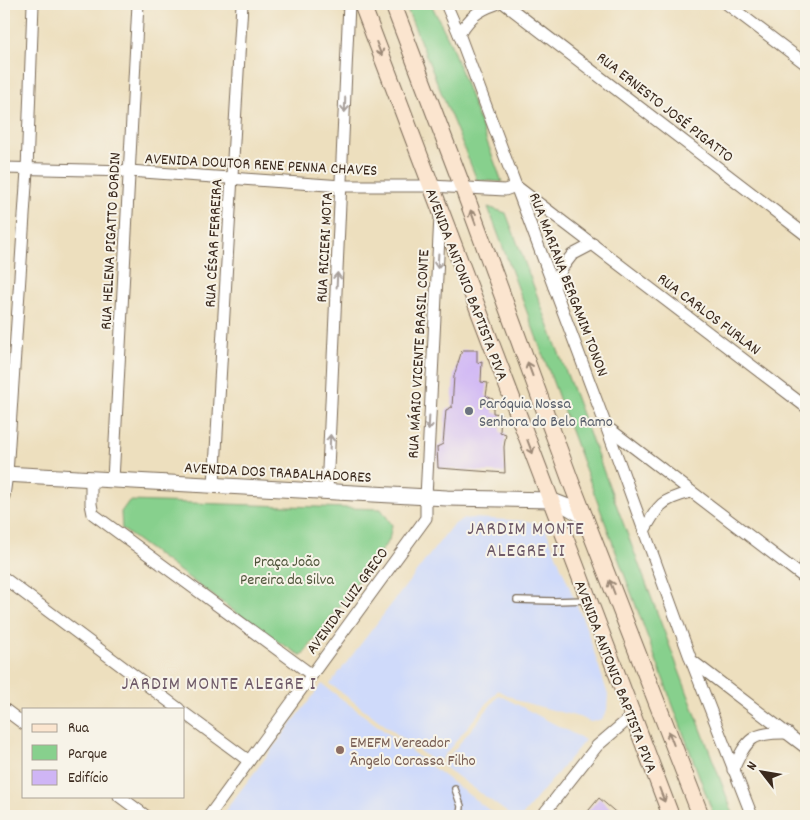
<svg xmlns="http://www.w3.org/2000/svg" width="810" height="820" font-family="Dekko,sans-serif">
<rect width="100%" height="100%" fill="#f7f3e8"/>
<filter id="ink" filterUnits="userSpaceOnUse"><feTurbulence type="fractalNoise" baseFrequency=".02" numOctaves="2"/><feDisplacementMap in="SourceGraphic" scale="10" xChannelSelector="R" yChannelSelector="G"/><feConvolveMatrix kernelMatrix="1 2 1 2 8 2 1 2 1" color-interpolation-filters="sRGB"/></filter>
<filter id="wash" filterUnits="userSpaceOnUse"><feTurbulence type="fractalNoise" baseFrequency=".0096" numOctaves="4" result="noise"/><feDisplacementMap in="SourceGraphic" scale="20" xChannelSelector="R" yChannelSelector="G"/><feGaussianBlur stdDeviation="1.12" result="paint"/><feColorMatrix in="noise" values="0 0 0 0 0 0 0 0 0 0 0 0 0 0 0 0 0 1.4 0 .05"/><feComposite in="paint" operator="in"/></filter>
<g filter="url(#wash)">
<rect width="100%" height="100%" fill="#eddfbe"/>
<g fill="#cfdafa">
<polygon points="472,518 527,521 536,523 545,528 586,627 608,695 607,710 602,719 591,722 579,717 519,701 498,690 437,764 330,684 451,527 462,519"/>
<polygon points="322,684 497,816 221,816"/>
<polygon points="499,695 585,740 522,816 512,816 442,765"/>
</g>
<g fill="#87d08d" stroke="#617d56">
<polygon points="405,4 431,4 450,42 502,182 477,180"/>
<polygon points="488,207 506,213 734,816 714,816"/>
<polygon points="129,501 381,509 392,525 389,540 302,656 267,635 122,529 121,512"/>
</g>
<g id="blocks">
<g fill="#cfb5f5">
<polygon points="462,350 477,350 477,363 482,361 481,382 488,383 486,396 493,399 493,413 501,414 500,432 506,434 504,447 505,473 438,468 437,447 443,444 446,410 452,407 454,376"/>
<polygon points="599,798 620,816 584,816"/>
</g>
</g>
</g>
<g filter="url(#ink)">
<use href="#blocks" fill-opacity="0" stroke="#796956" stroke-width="1"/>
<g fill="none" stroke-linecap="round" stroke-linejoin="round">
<defs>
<g id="service">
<polyline points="517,600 554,601 588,600"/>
<polyline points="455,789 461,806 460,816"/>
</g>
<g id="minor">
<polyline points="446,4 459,34 606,426 691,660 752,816"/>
<polyline points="505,4 806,235"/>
<polyline points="727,4 806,64"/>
<path d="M459 34C471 17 476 11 496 4"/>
<polyline points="4,168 129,171 342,186 431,186 505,190 516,186 806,407"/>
<polyline points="554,287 562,268 572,255 593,244"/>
<polyline points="607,427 806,579"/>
<polyline points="91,479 91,504 93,514 312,675"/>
<polyline points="113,480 138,4"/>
<polyline points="214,485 242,4"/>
<polyline points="327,491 349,4"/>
<polyline points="4,496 7,474 27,170 33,4"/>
<path d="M644 531C659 504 661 500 691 492"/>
<polyline points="804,577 806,562"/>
<polyline points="4,578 179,709"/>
<polyline points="691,660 806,748"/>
<polyline points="4,709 24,724"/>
<polyline points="184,713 249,761"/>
<path d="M733 770C747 738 752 732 788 733"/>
<polyline points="119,796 146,816"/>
<polyline points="209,816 426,518 426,497 440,216"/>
<polyline points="542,816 597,746 632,716"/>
</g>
<polyline id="tertiary" points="4,474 447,498 550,500 568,507 585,517"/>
<g id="secondary">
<polyline points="362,4 671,816"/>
<polyline points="393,4 463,188 571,482 701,816"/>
</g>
</defs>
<use href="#service" stroke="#796956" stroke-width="8"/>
<use href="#minor" stroke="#796956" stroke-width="13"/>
<use href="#tertiary" stroke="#796956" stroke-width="17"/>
<use href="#secondary" stroke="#796956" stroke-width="18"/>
<use href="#service" stroke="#fff" stroke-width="5.5"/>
<use href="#minor" stroke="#fff" stroke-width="11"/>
<use href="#tertiary" stroke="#fff" stroke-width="15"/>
<use href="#secondary" stroke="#fbe5cf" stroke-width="16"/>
</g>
<defs><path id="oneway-shaft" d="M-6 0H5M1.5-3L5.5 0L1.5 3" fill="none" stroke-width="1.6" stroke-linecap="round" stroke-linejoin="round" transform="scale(1.25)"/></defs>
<g stroke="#9b8876">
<use href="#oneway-shaft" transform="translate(379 49) rotate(69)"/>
<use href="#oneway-shaft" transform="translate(473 217) rotate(-110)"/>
<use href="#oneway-shaft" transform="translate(530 369) rotate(-110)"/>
<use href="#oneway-shaft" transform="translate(530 447) rotate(69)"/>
<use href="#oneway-shaft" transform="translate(612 587) rotate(-111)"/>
<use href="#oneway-shaft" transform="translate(671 738) rotate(-111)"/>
<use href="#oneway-shaft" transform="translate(662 795) rotate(69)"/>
</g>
<g stroke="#a79f9a">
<use href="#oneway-shaft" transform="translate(345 105) rotate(92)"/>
<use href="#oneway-shaft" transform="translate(438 261) rotate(93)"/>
<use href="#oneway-shaft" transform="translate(337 280) rotate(-87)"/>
<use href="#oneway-shaft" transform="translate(429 423) rotate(93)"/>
<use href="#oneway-shaft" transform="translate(330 442) rotate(-87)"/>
</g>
</g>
<circle fill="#6b7280" stroke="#f7f3e8" stroke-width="2" cx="469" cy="411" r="5"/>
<circle fill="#8d6e63" stroke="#f7f3e8" stroke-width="2" cx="340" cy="750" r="5"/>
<g text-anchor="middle" stroke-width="4" stroke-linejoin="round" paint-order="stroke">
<g font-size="16" fill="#3b2a1e" stroke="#f7f3e8">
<text transform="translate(666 106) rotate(38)" y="6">RUA ERNESTO JOSÉ PIGATTO</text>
<text transform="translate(261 163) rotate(3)" y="6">AVENIDA DOUTOR RENE PENNA CHAVES</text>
<text transform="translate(109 241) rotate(-87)" y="6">RUA HELENA PIGATTO BORDIN</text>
<text transform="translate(212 243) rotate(-87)" y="6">RUA CÉSAR FERREIRA</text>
<text transform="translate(323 247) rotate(-87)" y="6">RUA RICIERI MOTA</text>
<text transform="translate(468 284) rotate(69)" y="6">AVENIDA ANTONIO BAPTISTA PIVA</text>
<text transform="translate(570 284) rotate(69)" y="6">RUA MARIANA BERGAMIM TONON</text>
<text transform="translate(710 313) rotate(37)" y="6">RUA CARLOS FURLAN</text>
<text transform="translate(417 354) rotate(-87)" y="6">RUA MÁRIO VICENTE BRASIL CONTE</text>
<text transform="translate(278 471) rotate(3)" y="6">AVENIDA DOS TRABALHADORES</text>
<text transform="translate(346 600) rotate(-54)" y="6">AVENIDA LUIZ GRECO</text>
<text transform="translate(617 676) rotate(69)" y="6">AVENIDA ANTONIO BAPTISTA PIVA</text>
</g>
<g font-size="16" fill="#5b616d" stroke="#f7f3e8" text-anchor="start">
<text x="479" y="408">Paróquia Nossa<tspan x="479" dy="18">Senhora do Belo Ramo</tspan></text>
</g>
<g font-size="16" fill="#4e543a" stroke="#f7f3e8">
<text x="287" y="566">Praça João<tspan x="287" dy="18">Pereira da Silva</tspan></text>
</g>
<g font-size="16" fill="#785e54" stroke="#f7f3e8" text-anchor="start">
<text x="350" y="747">EMEFM Vereador<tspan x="350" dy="18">Ângelo Corassa Filho</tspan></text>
</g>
<g font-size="19" letter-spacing="1" fill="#6f5b69" stroke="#f7f3e8">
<text x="526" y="534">JARDIM MONTE<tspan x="526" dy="22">ALEGRE II</tspan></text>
<text x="219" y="689">JARDIM MONTE ALEGRE I</text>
</g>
</g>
<rect width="810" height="820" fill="none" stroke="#f7f3e8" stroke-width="20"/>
<rect x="22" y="708" width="162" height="90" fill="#f7f3e8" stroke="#aca397"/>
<rect x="32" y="724" width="25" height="8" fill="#fbe5cf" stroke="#aca397"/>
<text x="68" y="732" font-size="15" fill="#3b2a1e">Rua</text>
<rect x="32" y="745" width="25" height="15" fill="#87d08d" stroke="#aca397"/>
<text x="68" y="758" font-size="15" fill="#3b2a1e">Parque</text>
<rect x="32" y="770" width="25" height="15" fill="#cfb5f5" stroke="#aca397"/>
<text x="68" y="782" font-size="15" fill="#3b2a1e">Edifício</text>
<g transform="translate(762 772) rotate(301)" stroke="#f7f3e8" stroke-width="4" paint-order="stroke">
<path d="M0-4L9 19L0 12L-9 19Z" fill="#3b2a1e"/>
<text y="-8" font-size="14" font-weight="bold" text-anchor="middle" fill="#3b2a1e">N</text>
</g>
</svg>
